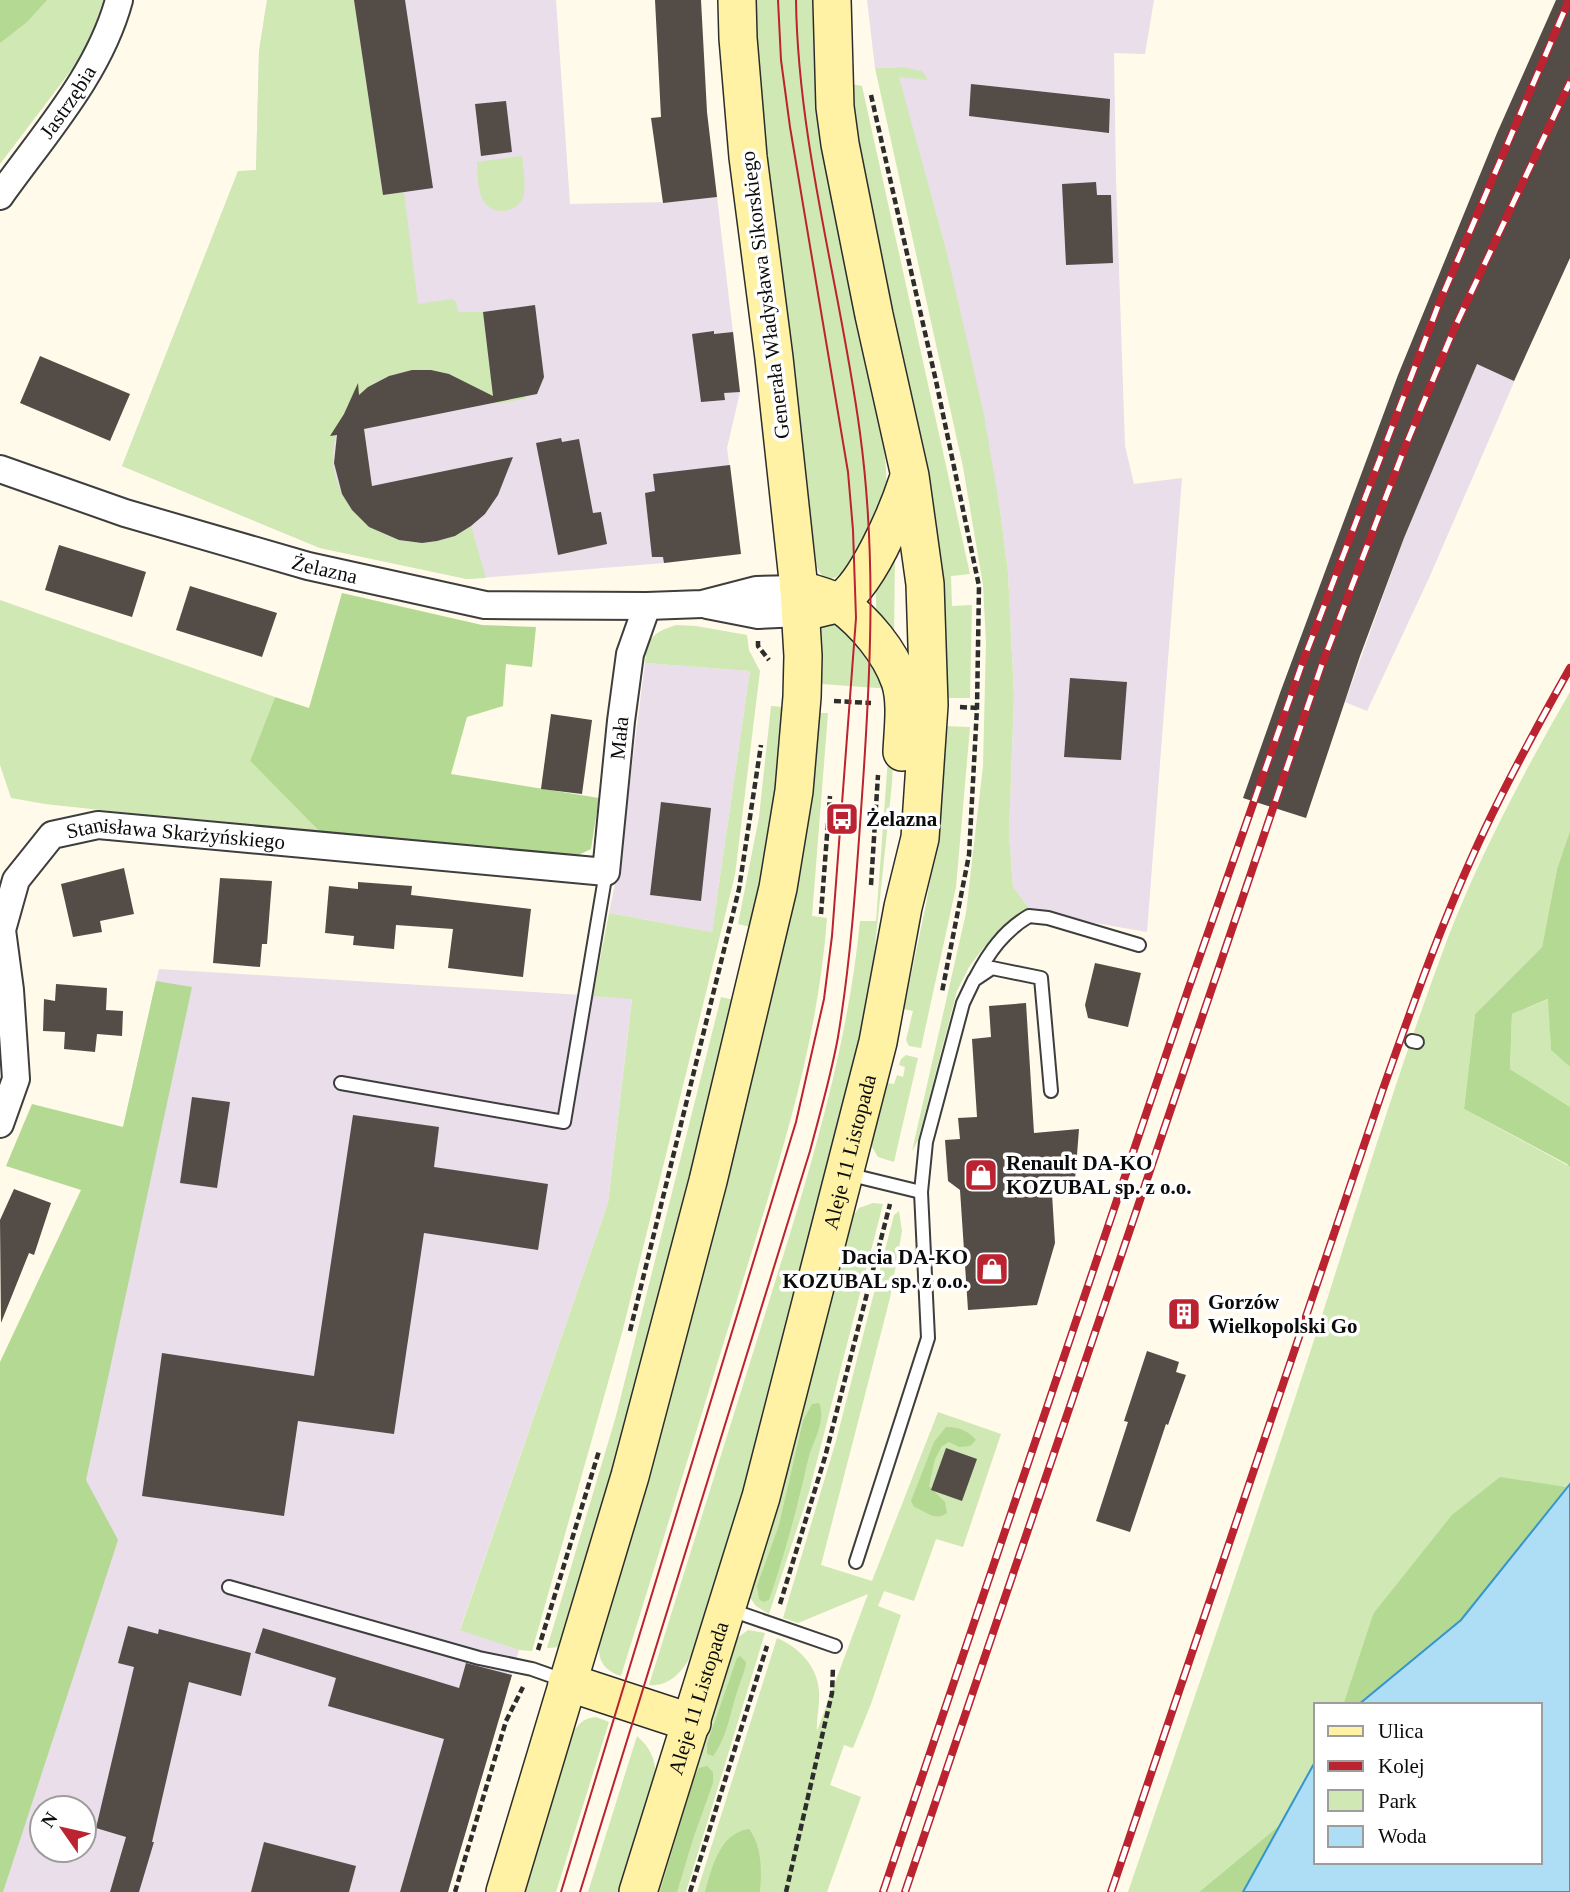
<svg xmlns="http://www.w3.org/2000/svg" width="1570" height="1892" font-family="'Times New Roman',serif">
<rect width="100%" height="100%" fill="#fffae9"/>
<g fill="#e9deea" fill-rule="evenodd">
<polygon points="267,0 556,0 570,204 671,202 717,197 740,392 727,448 741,554 664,563 467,579 320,548 122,466 238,172 256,170 259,51"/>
<polygon points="867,0 1154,0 1145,54 1114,53 1116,180 1125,446 1134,484 1182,478 1147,932 1032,912 1013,887 1009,833 1014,696 1008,572 1000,510 946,249 898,76 928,79 902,67 875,68"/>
<polygon points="1547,306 1429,578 1367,711 1345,702 1404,538 1477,363"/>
<polygon points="645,663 750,671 712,932 609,913 620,859"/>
<path d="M159 969 632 998 608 1203 460 1629 519 1650 448 1892H0V1667L48 1536 123 1127ZM42 1808H84V1850H42Z"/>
</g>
<g fill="#d0e8b3">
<polygon points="0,0 103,0 88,48 0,164"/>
<path d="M267 0H354L383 195 404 192 418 304 452 299 456 302 458 312H483L486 335 522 369 525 399C514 400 498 405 488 403 460 397 427 366 399 373 377 378 360 391 349 410 345 416 341 422 338 428 315 491 374 553 437 541 450 539 460 533 471 526L486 578 467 579 320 548 122 466 238 171 256 170 259 51Z"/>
<path d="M753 0H813C814 109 835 215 857 321 868 371 890 446 886 494 885 508 875 521 868 532 861 545 833 604 817 567L762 146Z"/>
<polygon points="902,67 922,71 928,80 899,77 946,249 984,415 1000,510 1008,572 1014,696 1009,833 1013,887 1032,912 999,933 984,947 969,967 957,991 918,1140 912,1151 966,913 983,766 986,642 983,585 963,467 875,68"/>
<polygon points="852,84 862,86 970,574 951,576 952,606 972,605 970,698 944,698 853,119"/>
<path d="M522 156C523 168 526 182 524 194 520 214 492 217 483 200 477 189 478 174 477 162Z"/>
<polygon points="895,550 894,639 876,624 876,568"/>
<polygon points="0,600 275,697 250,761 322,834 45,804 11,798 0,765"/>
<polygon points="836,621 874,663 891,689 821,684 820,629 821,624"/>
<path d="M676 625 696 626 747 635 749 650 760 671 735 875 622 1333 532 1651 519 1650 460 1630 608 1203 632 999 593 996 609 913 712 932 750 671 645 663C647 638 652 633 676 625Z"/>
<path d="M1570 692V831L1557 869 1542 947 1475 1014 1464 1109 1567 1165 1570 1168V1484L1567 1487 1500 1478 1373 1614 1343 1705H1316V1760L1281 1824 1199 1892H1128C1192 1705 1256 1518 1317 1331 1359 1200 1399 1068 1447 940 1480 854 1524 772 1570 692Z"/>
<path d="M771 706 784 707C780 781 768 855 751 927L738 924 759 817Z"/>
<path d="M818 713H828L812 916 827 918C817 1050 778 1165 740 1290 700 1419 661 1547 621 1676 597 1668 597 1653 601 1630L650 1474 689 1326 792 908 808 826Z"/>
<path d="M891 718 895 719 892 783 874 956 856 1057 768 1407 700 1635C692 1657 677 1688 649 1685 688 1560 727 1436 766 1311 806 1183 847 1055 860 921H876Z"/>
<polygon points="944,726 970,727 956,887 921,1048 909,1046 906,1040 913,1011 904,1009 926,904 935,852"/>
<polygon points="721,997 734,1000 628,1420 562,1647 547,1648 616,1416"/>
<polygon points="1549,999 1551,1050 1570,1067 1570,1107 1510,1069 1512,1014"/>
<polygon points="906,1055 918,1058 894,1162 878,1157 872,1147 872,1138 886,1083 894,1084 897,1075 903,1077 905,1067 899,1065 901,1059"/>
<polygon points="873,1203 883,1204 809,1492 769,1614 756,1606 748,1595 850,1220 859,1208"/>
<path d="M899 1211 902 1231 890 1298 821 1565 872 1581 938 1412 1001 1434 963 1547 936 1539 914 1601 884 1591 878 1606 901 1615 871 1704 853 1748 844 1745 830 1785 861 1797 827 1892H697L777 1638C799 1647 818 1667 819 1692 820 1705 816 1719 817 1731L868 1594 798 1623 783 1618 836 1441 894 1215Z"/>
<polygon points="748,1630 765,1633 686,1892 654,1892 736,1639"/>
<path d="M596 1717 609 1722 556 1892H522L571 1736C577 1725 583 1718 596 1717Z"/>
<path d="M637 1736C653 1750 658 1765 654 1786L620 1892H588Z"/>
</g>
<g fill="#b4d993">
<polygon points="0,0 47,0 27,22 0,43"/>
<polygon points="342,593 482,625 536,627 532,667 506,664 503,706 467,717 451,774 599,798 591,849 572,858 322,834 250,761 275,697 309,708"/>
<polygon points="1570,831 1570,1067 1551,1050 1548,999 1512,1014 1510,1069 1570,1107 1570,1168 1567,1164 1464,1109 1475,1014 1542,947 1557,869"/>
<polygon points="156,981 192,987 86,1480 118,1540 3,1892 0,1892 0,1362 81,1190 6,1166 32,1104 123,1127"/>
<path d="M819 1403C827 1421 812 1442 808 1460 797 1508 785 1554 769 1600L763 1602 759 1599 757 1586 779 1525 803 1421 812 1404Z"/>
<path d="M946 1427C959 1427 967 1430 976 1440L970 1446 959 1447 949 1442 942 1446 935 1459 929 1486 945 1502 947 1513C935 1522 926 1511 914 1507L911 1501 934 1442Z"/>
<polygon points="1500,1477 1567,1487 1461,1620 1358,1705 1343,1705 1373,1614 1452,1515"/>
<path d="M740 1656 746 1662C745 1672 741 1679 738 1689 730 1712 728 1736 713 1756L707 1754V1744L737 1658Z"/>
<polygon points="707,1766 713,1772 713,1783 693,1839 677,1892 660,1892 694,1778 699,1768"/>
<polygon points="1281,1824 1243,1892 1199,1892"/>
<path d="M749 1829C762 1846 762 1871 760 1892H705C712 1867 720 1833 749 1829Z"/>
</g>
<polygon fill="#aeddf6" stroke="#3595cd" stroke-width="2" points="1570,1484 1570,1892 1243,1892 1316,1760 1316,1862 1540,1862 1540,1705 1358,1705 1461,1620"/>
<g fill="#534c47">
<polygon points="354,0 405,0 433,188 383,195"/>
<polygon points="655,0 701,0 707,112 717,197 663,203 651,118 661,117"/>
<polygon points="1556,0 1570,0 1570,258 1514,381 1477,364 1404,538 1360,656 1306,818 1243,798 1280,693 1398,375 1497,133"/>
<polygon points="971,84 1110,99 1109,133 969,116"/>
<polygon points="506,101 512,152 481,156 475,104"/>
<polygon points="1096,182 1097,195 1111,195 1113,263 1066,265 1062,184"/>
<polygon points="535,305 544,377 537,394 364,429 372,486 513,457 498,495 485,514 471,526 455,536 437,541 422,543 399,540 369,527 352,510 342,494 334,463 337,435 330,436 344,414 358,383 359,395 368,387 389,376 412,370 431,370 449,374 493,396 483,312"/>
<polygon points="714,331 714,334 733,332 740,392 724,393 725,400 701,402 692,334"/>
<polygon points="40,356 130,394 110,441 20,403"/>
<polygon points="561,438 562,442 579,439 593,513 601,512 607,544 558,555 536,443"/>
<polygon points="730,465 741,554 664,563 663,557 652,557 645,493 655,491 653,474"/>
<polygon points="59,545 146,572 132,617 45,590"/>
<polygon points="190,586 277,613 262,657 176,630"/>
<polygon points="1070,678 1127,682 1121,760 1064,757"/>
<polygon points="551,714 592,720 582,794 541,789"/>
<polygon points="661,802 711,808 701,901 650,895"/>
<polygon points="124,868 134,914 100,921 102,932 73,937 61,884"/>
<polygon points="220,878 272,881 267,944 262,944 260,967 213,963"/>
<polygon points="358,882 412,886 411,895 531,909 523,977 448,968 453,929 396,925 394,949 353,945 354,936 325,933 329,886 358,889"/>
<polygon points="1095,963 1141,973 1128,1027 1088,1018 1085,1005"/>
<polygon points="56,984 107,988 106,1010 123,1011 122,1036 97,1034 95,1052 64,1049 65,1032 43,1031 44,999 55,1001"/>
<polygon points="1026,1003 1034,1133 1079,1129 1074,1193 1052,1194 1055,1243 1037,1305 968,1310 960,1190 948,1181 945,1140 960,1139 958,1118 977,1117 972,1039 991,1037 989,1006"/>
<polygon points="192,1097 230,1102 217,1188 180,1183"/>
<polygon points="353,1115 439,1127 434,1167 548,1184 538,1250 424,1233 394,1434 298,1421 284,1516 142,1496 162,1353 314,1376"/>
<polygon points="14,1189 51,1203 34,1255 29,1253 1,1323 0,1220"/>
<polygon points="1147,1351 1179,1362 1176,1372 1186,1375 1168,1425 1166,1424 1130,1532 1096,1521 1128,1422 1124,1421"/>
<polygon points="946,1448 977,1459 962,1501 931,1490"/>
<polygon points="128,1626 158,1634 159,1629 251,1653 241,1696 189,1682 152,1842 154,1842 139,1892 110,1892 126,1837 96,1828 134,1667 118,1663"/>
<polygon points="263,1628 459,1688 466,1663 512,1675 448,1892 400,1892 444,1739 328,1706 336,1678 255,1653"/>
<polygon points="264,1842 356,1866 349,1892 251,1892"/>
</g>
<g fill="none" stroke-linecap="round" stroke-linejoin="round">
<defs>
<g id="lane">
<path d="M976 977C989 952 1004 931 1029 916L1048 918 1139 945"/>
<polyline points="1412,1041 1417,1042"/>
<polyline points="341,1083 564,1122 606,872"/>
<polyline points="847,1174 921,1192"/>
<polyline points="856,1562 928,1338 921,1192 926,1142 963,1003 974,980 992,968 1041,978 1051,1091"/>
<polyline points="229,1587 479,1658 532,1669 566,1681"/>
<polyline points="728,1609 835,1646"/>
</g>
<g id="street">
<path id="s1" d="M0 196C44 134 99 74 119 0"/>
<path id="s2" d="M0 469 125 513 308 566 485 605 647 606 702 604 756 590 799 589"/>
<polyline points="707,605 758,615 801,613"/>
<path id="s3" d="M0 1124 16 1079 10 990 2 930 16 880 52 835 98 825 606 872 621 721 630 654 647 606"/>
</g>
<g id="secondary">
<path d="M799 589C812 594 829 597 840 604 865 622 890 652 900 681 907 702 903 729 902 752"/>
<path d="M816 609C822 607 831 606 837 603 866 588 898 511 908 480"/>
<polyline points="567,1682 692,1723"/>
<polyline points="505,1892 630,1476 708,1181 778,888 794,791 802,697 803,656 799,589 774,358 748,157 738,38 737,0"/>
<path id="s4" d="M638 1892 761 1497 878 1042 903 907 920 838 929 705 925 584 910 476 874 315 840 144 835 107 832 0"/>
</g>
</defs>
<use href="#lane" stroke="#3e3e3e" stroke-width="16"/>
<use href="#street" stroke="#3e3e3e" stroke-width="30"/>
<use href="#secondary" stroke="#2d2d2d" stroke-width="40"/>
<g stroke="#2d2d2d" stroke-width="4.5" stroke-dasharray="7 3.5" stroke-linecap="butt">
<polyline points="871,95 936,381 979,586 977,708 969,855 942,992"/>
<polyline points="758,641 758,646 769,660"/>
<polyline points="834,701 871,703"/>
<polyline points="960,707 977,708"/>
<polyline points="871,885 878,775"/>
<polyline points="821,914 830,796"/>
<polyline points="630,1331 739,889 761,745"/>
<polyline points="780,1604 825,1457 890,1204"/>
<polyline points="538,1650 599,1451"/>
<polyline points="455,1892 506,1721 523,1687"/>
<polyline points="690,1892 767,1646"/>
<polyline points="786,1892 832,1693 833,1667"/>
</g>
<use href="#lane" stroke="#fff" stroke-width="12"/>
<use href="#street" stroke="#fff" stroke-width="26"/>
<use href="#secondary" stroke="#fff2a4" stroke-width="37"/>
<g stroke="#ba232f" stroke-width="2">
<polyline points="561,1892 796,1122 824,999 832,936 856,618 853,530 848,472 790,127 781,60 778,0"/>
<path d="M580 1892 810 1151C820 1113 831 1076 838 1037 852 953 857 867 863 782 871 664 876 551 860 433 841 289 798 146 796 0"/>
</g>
<defs>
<g id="rail">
<polyline points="883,1892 1188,990 1302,664 1438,306 1569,0"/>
<polyline points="905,1892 1321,667 1405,447 1454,329 1570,82"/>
<path d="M1111 1892 1383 1089C1414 1001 1445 913 1485 829 1511 774 1540 721 1570 668"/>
</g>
</defs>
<use href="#rail" stroke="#ba232f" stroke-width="8"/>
<use href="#rail" stroke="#fff" stroke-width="5" stroke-dasharray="16" stroke-linecap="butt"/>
</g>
<defs>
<symbol id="bus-square" viewBox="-11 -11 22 22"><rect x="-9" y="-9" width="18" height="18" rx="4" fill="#ba232f" stroke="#fff"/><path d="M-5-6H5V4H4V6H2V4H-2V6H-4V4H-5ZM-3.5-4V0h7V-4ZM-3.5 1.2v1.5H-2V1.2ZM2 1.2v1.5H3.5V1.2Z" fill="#fff"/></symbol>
<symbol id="shop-square" viewBox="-11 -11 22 22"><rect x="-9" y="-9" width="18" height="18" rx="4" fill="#ba232f" stroke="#fff"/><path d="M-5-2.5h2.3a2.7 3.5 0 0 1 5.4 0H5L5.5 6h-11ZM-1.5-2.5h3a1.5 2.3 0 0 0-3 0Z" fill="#fff"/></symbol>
<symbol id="building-square" viewBox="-11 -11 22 22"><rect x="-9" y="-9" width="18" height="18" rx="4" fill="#ba232f" stroke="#fff"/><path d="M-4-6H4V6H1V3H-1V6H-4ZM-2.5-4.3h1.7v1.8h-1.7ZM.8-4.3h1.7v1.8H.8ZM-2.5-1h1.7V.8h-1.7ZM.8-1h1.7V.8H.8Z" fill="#fff"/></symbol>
</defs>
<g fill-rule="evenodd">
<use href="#bus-square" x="823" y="800" width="38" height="38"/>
<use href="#shop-square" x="962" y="1156" width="38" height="38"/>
<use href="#shop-square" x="973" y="1250" width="38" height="38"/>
<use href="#building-square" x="1165" y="1295" width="38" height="38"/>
</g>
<g text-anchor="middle" stroke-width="7" stroke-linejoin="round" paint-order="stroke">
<g font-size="21" fill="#0b0b0b" stroke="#fff">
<text dy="7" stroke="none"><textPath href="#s1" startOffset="116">Jastrzębia</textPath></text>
<text transform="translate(765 295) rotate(-97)" y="7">Generała Władysława Sikorskiego</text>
<text dy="7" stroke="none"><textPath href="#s2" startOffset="340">Żelazna</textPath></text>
<text dy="7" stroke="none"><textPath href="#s3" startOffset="999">Mała</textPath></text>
<text dy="7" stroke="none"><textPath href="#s3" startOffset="432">Stanisława Skarżyńskiego</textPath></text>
<text dy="7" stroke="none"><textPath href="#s4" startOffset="770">Aleje 11 Listopada</textPath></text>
<text dy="7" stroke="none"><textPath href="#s4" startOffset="203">Aleje 11 Listopada</textPath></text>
</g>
<g font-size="21" font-weight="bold" fill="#0b0b0b" stroke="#fff" text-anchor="start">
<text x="866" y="826">Żelazna</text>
<text x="1006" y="1170">Renault DA-KO<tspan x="1006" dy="24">KOZUBAL sp. z o.o.</tspan></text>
<text x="968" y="1264" text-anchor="end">Dacia DA-KO<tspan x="968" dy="24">KOZUBAL sp. z o.o.</tspan></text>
<text x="1208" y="1309">Gorzów<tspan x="1208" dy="24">Wielkopolski Go</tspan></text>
</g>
</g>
<rect x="1314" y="1703" width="228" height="161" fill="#ffffff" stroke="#9d9d9d" stroke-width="2"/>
<rect x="1328" y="1726" width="35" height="10" fill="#fff2a4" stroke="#9d9d9d" stroke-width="2"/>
<text x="1378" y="1738" font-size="21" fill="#0b0b0b">Ulica</text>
<rect x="1328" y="1761" width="35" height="10" fill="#ba232f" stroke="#9d9d9d" stroke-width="2"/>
<text x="1378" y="1773" font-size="21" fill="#0b0b0b">Kolej</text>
<rect x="1328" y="1790" width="35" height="21" fill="#d0e8b3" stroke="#9d9d9d" stroke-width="2"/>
<text x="1378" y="1808" font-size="21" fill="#0b0b0b">Park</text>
<rect x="1328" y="1826" width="35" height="21" fill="#aeddf6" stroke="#9d9d9d" stroke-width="2"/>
<text x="1378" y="1843" font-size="21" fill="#0b0b0b">Woda</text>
<g transform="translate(63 1829) rotate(304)"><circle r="33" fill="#ffffff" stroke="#9d9d9d" stroke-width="2"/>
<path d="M0-5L12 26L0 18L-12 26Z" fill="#ba232f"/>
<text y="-10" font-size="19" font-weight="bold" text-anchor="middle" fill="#0b0b0b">N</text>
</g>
</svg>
